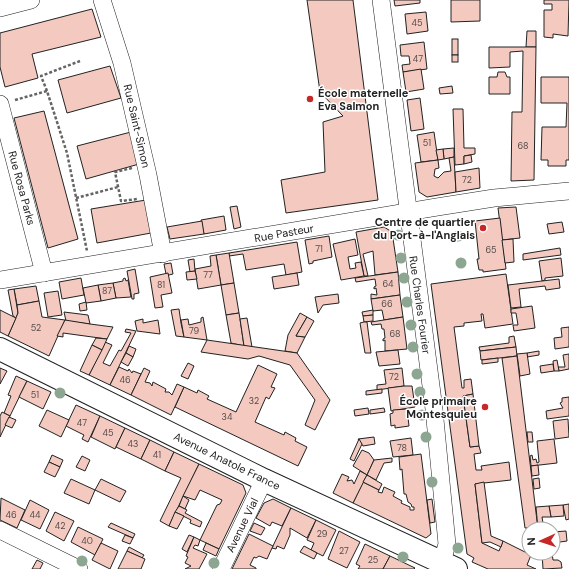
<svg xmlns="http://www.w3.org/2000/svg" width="569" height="569" font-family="'DM Sans',sans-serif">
<rect width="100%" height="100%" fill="#fff"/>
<g fill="#f3c9c0" stroke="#222">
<polygon points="307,0 353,0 378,200 286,213 281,180 325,172 323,122 343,116 320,92"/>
<polygon points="394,0 420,0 420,3 395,6"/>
<polygon points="451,0 480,0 480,21 451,22"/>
<polygon points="544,0 569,0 568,36 553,34 553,38 544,37 544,10 552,10 552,4 544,4"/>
<polygon points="92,9 101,37 32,54 38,78 5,87 0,67 0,33"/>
<polygon points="426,12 428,31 407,34 405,14"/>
<polygon points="527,31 536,31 536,47 526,47"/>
<rect x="452" y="39" width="6" height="16"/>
<polygon points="424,42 427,69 403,72 402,65 410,64 409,56 401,56 400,45"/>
<polygon points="489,47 536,47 534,180 511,181 512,112 522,112 523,51 510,52 510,67 489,68"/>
<rect x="452" y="55" width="6" height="7"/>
<polygon points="110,66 121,98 67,113 58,80"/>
<polygon points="421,69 424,89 406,92 403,72"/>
<polygon points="498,72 505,72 507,77 510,77 510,94 489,94 489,77 497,77"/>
<polygon points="541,77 569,77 569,160 566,160 566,166 548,166 548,160 541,160 542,127 566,127 567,103 541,103"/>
<polygon points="452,86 453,93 440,94 439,88"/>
<polygon points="420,98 424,129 411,131 407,100"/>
<polygon points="453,109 463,109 464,148 475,148 475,154 464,156 464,164 455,165"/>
<polygon points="44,111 78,239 48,248 14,118"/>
<polygon points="131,132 139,164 86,179 77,146"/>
<polygon points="434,132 438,160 421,162 417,135"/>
<polygon points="454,148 454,157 444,159 443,149"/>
<polygon points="443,149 444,159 438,160 436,150"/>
<polygon points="471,155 472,162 464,164 464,156"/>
<polygon points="454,157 456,192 427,197 419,192 415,163 438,160 439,168 435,169 434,176 438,178 444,172 451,171 449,158"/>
<polygon points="479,168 480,188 456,192 455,172"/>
<polygon points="146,200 151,233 97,243 91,209"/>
<polygon points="237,206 241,227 234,229 230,207"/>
<polygon points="516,207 520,238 502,240 498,208"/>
<polygon points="224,216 226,230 204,234 201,220"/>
<polygon points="500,218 506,269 483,272 483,270 479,270 477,259 479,259 475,221"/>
<polygon points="202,221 204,234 170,239 167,227"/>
<polygon points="562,222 564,232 549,234 547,224"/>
<polygon points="384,227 392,232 398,272 375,275 373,251 363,254 368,276 364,276 356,232"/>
<polygon points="329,236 332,257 313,261 313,263 309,264 305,240"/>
<polygon points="355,239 358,255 348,257 350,269 356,268 355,263 361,262 364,276 341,280 333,244"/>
<polygon points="513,239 514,262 505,263 502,240"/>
<polygon points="297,242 302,272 286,275 284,264 246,270 243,254 229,256 229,253"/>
<polygon points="560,248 561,255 523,260 523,254"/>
<polygon points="229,253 234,283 221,285 216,255"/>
<polygon points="216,255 221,285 198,289 195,269 211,266 210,256"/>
<polygon points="561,258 563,276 545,278 545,280 542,281 539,261"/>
<polygon points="194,259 195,271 190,272 188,260"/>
<polygon points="171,263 173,274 169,275 166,274 164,264"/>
<polygon points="135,269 139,293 134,294 134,299 132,299 127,271"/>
<polygon points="195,271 197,279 187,280 186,272"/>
<polygon points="398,272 400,295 371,299 371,294 377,295 376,288 374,289 374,287 376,286 375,279 356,282 355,278"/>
<polygon points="168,273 172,293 161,295 163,307 155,308 150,277"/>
<polygon points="297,273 299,285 274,289 272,277"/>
<polygon points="506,274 513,324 485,328 483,314 481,314 482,321 464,323 464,326 454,327 462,388 464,388 464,380 471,379 473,394 463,396 470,447 479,446 481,453 474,454 476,470 482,470 481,466 509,462 511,480 475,484 482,543 499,551 503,541 531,555 527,565 536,569 488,569 472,562 474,558 467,554 431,284"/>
<polygon points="81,278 84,295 62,299 59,282"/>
<polygon points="125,278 126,281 128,280 131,297 116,298 113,283 123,281 123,279"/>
<polygon points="559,279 560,288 546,290 545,286 519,289 521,307 511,308 508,285"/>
<polygon points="113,283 116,298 101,301 98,285"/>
<polygon points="234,283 239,313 226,315 221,285"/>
<polygon points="98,285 101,301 86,303 83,288"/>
<polygon points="36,286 39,301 17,305 14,289"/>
<polygon points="14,289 18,313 16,318 13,316 8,290"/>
<polygon points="58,291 62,315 48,317 44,293"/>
<polygon points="338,294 339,303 323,305 318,313 315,297"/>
<polygon points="400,295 403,317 384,320 382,310 373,311 371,299"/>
<polygon points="39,301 42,317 65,320 49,356 8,336 18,313 17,305"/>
<polygon points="86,302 87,310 80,311 79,304"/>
<polygon points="532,306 535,328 514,331 513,325 518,325 516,313 511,313 511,309"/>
<polygon points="179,309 181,323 184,337 176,336 171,310"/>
<polygon points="0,310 16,318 8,336 0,332"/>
<polygon points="373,310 373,315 363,316 362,312"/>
<polygon points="64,312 88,315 90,324 66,321"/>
<polygon points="239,313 240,319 244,346 231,343 226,315"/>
<polygon points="300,313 307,317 296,336 305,337 297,353 285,351 288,335"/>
<polygon points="373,315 373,321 364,322 363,316"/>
<polygon points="203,317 207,340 184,337 181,320 188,319 189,325 201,322 201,318"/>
<polygon points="307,317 314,321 305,337 296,336"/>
<polygon points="403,317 407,349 385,351 385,340 383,341 383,339 385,338 384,329 382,329 381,324 372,325 371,322"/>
<polygon points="247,318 252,347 244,346 240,319"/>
<polygon points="143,319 143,323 158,320 160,334 137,331 135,321"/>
<polygon points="65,320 90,324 113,327 107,339 63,333 63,337 57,336"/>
<polygon points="364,322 367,322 371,353 365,353 360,323"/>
<polygon points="569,327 569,347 555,349 554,338 562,337 561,328"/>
<polygon points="126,329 136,331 110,385 89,375 105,342 112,345 103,363 110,366 119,350 121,351 131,333 125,332"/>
<polygon points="514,336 516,347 480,351 479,347 509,343 509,337"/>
<polygon points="96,338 107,339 102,350 92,345"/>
<polygon points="207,340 297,353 330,400 315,430 305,425 315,400 290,365 259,356 248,359 201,352"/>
<polygon points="92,345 102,350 89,375 80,371"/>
<polygon points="129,346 136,349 133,357 126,353"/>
<polygon points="516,347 517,356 481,360 480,351"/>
<polygon points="398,350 400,364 379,366 376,352"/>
<polygon points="539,351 539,355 527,357 527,353"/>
<polygon points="126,353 133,357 128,366 121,362"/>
<polygon points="527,353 530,374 520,376 517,354"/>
<polygon points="569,354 569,369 559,371 558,367 565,367 563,355"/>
<polygon points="517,356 538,529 529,530 529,528 525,528 502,358"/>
<polygon points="498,358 498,362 482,364 482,360"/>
<polygon points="557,360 559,371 554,371 553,361"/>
<polygon points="188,363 194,366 188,379 181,376"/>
<polygon points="553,364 554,371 541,373 540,366"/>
<polygon points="258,365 277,374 271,387 275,388 269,399 266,397 255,422 284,435 285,432 296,438 295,441 307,447 298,466 175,407 184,387 197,393 198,390 209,396 207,399 236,412"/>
<polygon points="119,367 128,371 129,369 132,373 133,371 141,374 131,395 110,385"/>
<polygon points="0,368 7,371 0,384"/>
<polygon points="144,368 150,371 145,382 150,383 152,386 153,382 166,389 165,392 169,392 172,395 177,384 184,387 171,415 131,395"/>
<polygon points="402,368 404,386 377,390 377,385 386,384 384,370"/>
<polygon points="16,376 27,381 10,416 4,413 11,396 8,395"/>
<polygon points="27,381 51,392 43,409 19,397"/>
<polygon points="404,386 412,386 415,407 391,411 388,388"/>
<polygon points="382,389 382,393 366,395 366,391"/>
<polygon points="473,394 479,446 470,447 463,396"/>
<polygon points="569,397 569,416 547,419 546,411 563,408 560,403 562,402 562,398"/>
<polygon points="76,405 100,416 88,442 82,439 84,435 66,426"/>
<polygon points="368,408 369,414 355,416 354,410"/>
<polygon points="384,408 385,412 370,414 370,410"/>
<polygon points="407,409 409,426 395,428 395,425 391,426 390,414 393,413 393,410"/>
<polygon points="47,410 69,420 61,437 39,426"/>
<polygon points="2,412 10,416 0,437 0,416"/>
<polygon points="100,416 125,428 115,449 91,437"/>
<polygon points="9,417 16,420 12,428 5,425"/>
<polygon points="568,419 569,437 555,439 553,421"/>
<polygon points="125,428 150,440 141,459 116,447"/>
<polygon points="527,432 532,432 533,442 528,442"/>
<polygon points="374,437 375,444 363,446 358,439"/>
<polygon points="411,438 413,455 393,457 390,441"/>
<polygon points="359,439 362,444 354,461 350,459"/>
<polygon points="554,439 557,463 531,466 530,456 532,455 533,460 536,459 537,463 539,462 537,441"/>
<polygon points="150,440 174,452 165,471 141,459"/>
<polygon points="362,450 369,453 374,460 367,475 353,466"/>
<polygon points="174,452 199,464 169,526 160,521 181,478 165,471"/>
<polygon points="421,454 431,534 426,538 353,503 363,482 379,490 378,492 382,493 384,487 395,492 393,496 402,501 401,503 410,507 410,510 414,510 414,507 412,507 411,504 408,502 406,494 404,494 402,469 400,470 399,457"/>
<polygon points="52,455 63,460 60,467 49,462"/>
<polygon points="82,456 90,460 85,471 76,467"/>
<polygon points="392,458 392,462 384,463 376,480 367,475 374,460"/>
<polygon points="49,462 60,467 55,477 44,472"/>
<polygon points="199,464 243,485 246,493 219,549 200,540 217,505 220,504 222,500 200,490 195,500 183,496"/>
<polygon points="538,465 539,475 532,476 531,466"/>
<polygon points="360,471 367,475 353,503 333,493 342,474 349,477 347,481 352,480 354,484"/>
<polygon points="367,475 382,484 379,490 363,482"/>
<polygon points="539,478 540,488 534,489 533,479"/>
<polygon points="71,479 95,490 89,504 64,493"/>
<polygon points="101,479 126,491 120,502 95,490"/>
<polygon points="484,482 491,536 503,541 501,547 490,542 482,543 475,484"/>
<polygon points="183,496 189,500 185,509 179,506"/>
<polygon points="1,498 25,510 17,528 0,520"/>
<polygon points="273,499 291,508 282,526 272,522 270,526 256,518 264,503"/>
<polygon points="432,499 435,522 430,523 427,500"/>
<polygon points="30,500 49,510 40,529 21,520"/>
<polygon points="569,504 569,519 566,520 563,505"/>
<polygon points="563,505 564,516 551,517 549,506"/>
<polygon points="179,506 187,510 185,513 202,522 200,527 190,523 191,520 175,512"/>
<polygon points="549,506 551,517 542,517 544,529 538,529 536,507"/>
<polygon points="291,508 316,520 307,538 290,528 290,535 284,549 277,546 276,549 272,548"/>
<polygon points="55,512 74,521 64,541 46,531"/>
<polygon points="175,512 184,516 177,529 169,526"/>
<polygon points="316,520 336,530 323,556 311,550 314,543 307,540"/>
<polygon points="111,523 135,534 133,538 108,527"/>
<polygon points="254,523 265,528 261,535 250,531"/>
<polygon points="78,527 103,539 95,555 71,542"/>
<polygon points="339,531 360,542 347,568 328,559"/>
<polygon points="566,531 567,541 553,543 553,532"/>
<polygon points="249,534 273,546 272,548 267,559 259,556 256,558 254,557 250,565 256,568 256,569 232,569"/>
<polygon points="125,535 133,538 130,544 122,541"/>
<polygon points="189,535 194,537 187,552 182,549"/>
<polygon points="194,537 200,540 198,546 195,545 193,548 207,554 199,569 185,569 191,566 185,563 188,557 186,556"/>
<polygon points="101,543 118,551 110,569 92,560"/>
<polygon points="206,543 219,549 216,556 203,550"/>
<polygon points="365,544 390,556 383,569 358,569 360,566 356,564"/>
<polygon points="304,546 317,553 314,559 300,552"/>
<polygon points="129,547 144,555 142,558 127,551"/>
<polygon points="127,551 145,559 141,569 118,569"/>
<polygon points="542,553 552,553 553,560 558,560 561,562 562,568 543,569"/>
<polygon points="390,556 415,568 414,569 383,569"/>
<polygon points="37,560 43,563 40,569 32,569"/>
</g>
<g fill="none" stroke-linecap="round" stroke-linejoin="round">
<defs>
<g id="minor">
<polyline points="102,0 122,63 148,175 163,254"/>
<polyline points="381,0 434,409 447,544 442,562"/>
<polyline points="0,8 31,0"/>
<polyline points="0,104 44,273"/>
<polyline points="0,280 437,207 494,198 569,191"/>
<polyline points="0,530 79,569"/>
<polyline points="221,569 264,480"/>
</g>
<polyline id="major" points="0,349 264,480 456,569"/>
</defs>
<use href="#minor" stroke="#222" stroke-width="18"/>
<use href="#major" stroke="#222" stroke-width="24"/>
<g stroke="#646464" stroke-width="2.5" stroke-dasharray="3 2" stroke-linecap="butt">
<polyline points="47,91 41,76 80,61"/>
<polyline points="15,100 47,91 67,153 87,251"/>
<polyline points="132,168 115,172 121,201 137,199"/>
<polyline points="76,198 118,187"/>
</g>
<use href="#minor" stroke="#fff" stroke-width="17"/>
<use href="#major" stroke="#fff" stroke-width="22"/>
</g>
<g fill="#8da692">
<circle cx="398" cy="235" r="5.5"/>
<circle cx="458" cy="236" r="5.5"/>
<circle cx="401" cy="258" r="5.5"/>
<circle cx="461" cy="263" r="5.5"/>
<circle cx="404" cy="278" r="5.5"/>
<circle cx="407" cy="302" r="5.5"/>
<circle cx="411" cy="325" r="5.5"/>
<circle cx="413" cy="347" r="5.5"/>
<circle cx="417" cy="374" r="5.5"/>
<circle cx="420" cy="392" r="5.5"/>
<circle cx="60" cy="393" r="5.5"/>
<circle cx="422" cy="415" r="5.5"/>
<circle cx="426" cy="437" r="5.5"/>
<circle cx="432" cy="482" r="5.5"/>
<circle cx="458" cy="548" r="5.5"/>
<circle cx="403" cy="557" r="5.5"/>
<circle cx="82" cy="561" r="5.5"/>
<circle cx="214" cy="563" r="5.5"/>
</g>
<g fill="#c62828" stroke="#fff" stroke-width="1.5">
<circle cx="310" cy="99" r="4"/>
<circle cx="483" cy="228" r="4"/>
<circle cx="485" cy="407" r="4"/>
</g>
<g text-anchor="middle" stroke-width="3" stroke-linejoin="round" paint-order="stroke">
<g font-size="9" fill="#564c4a">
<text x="417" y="26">45</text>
<text x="418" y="62">47</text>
<text x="427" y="146">51</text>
<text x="523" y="149">68</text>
<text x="467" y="183">72</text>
<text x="319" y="252">71</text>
<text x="491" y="253">65</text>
<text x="208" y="278">77</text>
<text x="388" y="287">64</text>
<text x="161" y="288">81</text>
<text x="107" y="294">87</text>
<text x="387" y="307">66</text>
<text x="36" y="331">52</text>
<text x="194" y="334">79</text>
<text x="395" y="337">68</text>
<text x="394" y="380">72</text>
<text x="125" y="383">46</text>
<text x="35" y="398">51</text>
<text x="254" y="404">32</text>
<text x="227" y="420">34</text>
<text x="82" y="426">47</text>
<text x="108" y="436">45</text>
<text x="133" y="447">43</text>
<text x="402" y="451">78</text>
<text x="157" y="458">41</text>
<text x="11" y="518">46</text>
<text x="35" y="518">44</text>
<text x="60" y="529">42</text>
<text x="322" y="537">29</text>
<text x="87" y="544">40</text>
<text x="344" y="554">27</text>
<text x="373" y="563">25</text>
</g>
<g font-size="11" font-weight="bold" fill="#222" stroke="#fff" text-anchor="end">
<text x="318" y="97" text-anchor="start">École maternelle<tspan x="318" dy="13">Eva Salmon</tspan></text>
<text x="475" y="226">Centre de quartier<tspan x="475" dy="13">du Port-à-l'Anglais</tspan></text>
<text x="477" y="405">École primaire<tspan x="477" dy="13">Montesquieu</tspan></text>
</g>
<g font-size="11" fill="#222" stroke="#fff">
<text transform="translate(137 126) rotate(77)" y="4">Rue Saint-Simon</text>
<text transform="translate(22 188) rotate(75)" y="4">Rue Rosa Parks</text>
<text transform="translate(284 233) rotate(-10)" y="4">Rue Pasteur</text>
<text transform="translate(420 305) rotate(82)" y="4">Rue Charles Fourier</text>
<text transform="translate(227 461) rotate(26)" y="4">Avenue Anatole France</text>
<text transform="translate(242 525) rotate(-64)" y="4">Avenue Vial</text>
</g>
</g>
<g transform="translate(541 541) rotate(267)"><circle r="19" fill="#ffffff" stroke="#a7a7a7"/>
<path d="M0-3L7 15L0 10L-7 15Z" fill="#c62828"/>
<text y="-6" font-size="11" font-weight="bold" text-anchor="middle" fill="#222222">N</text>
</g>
</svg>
